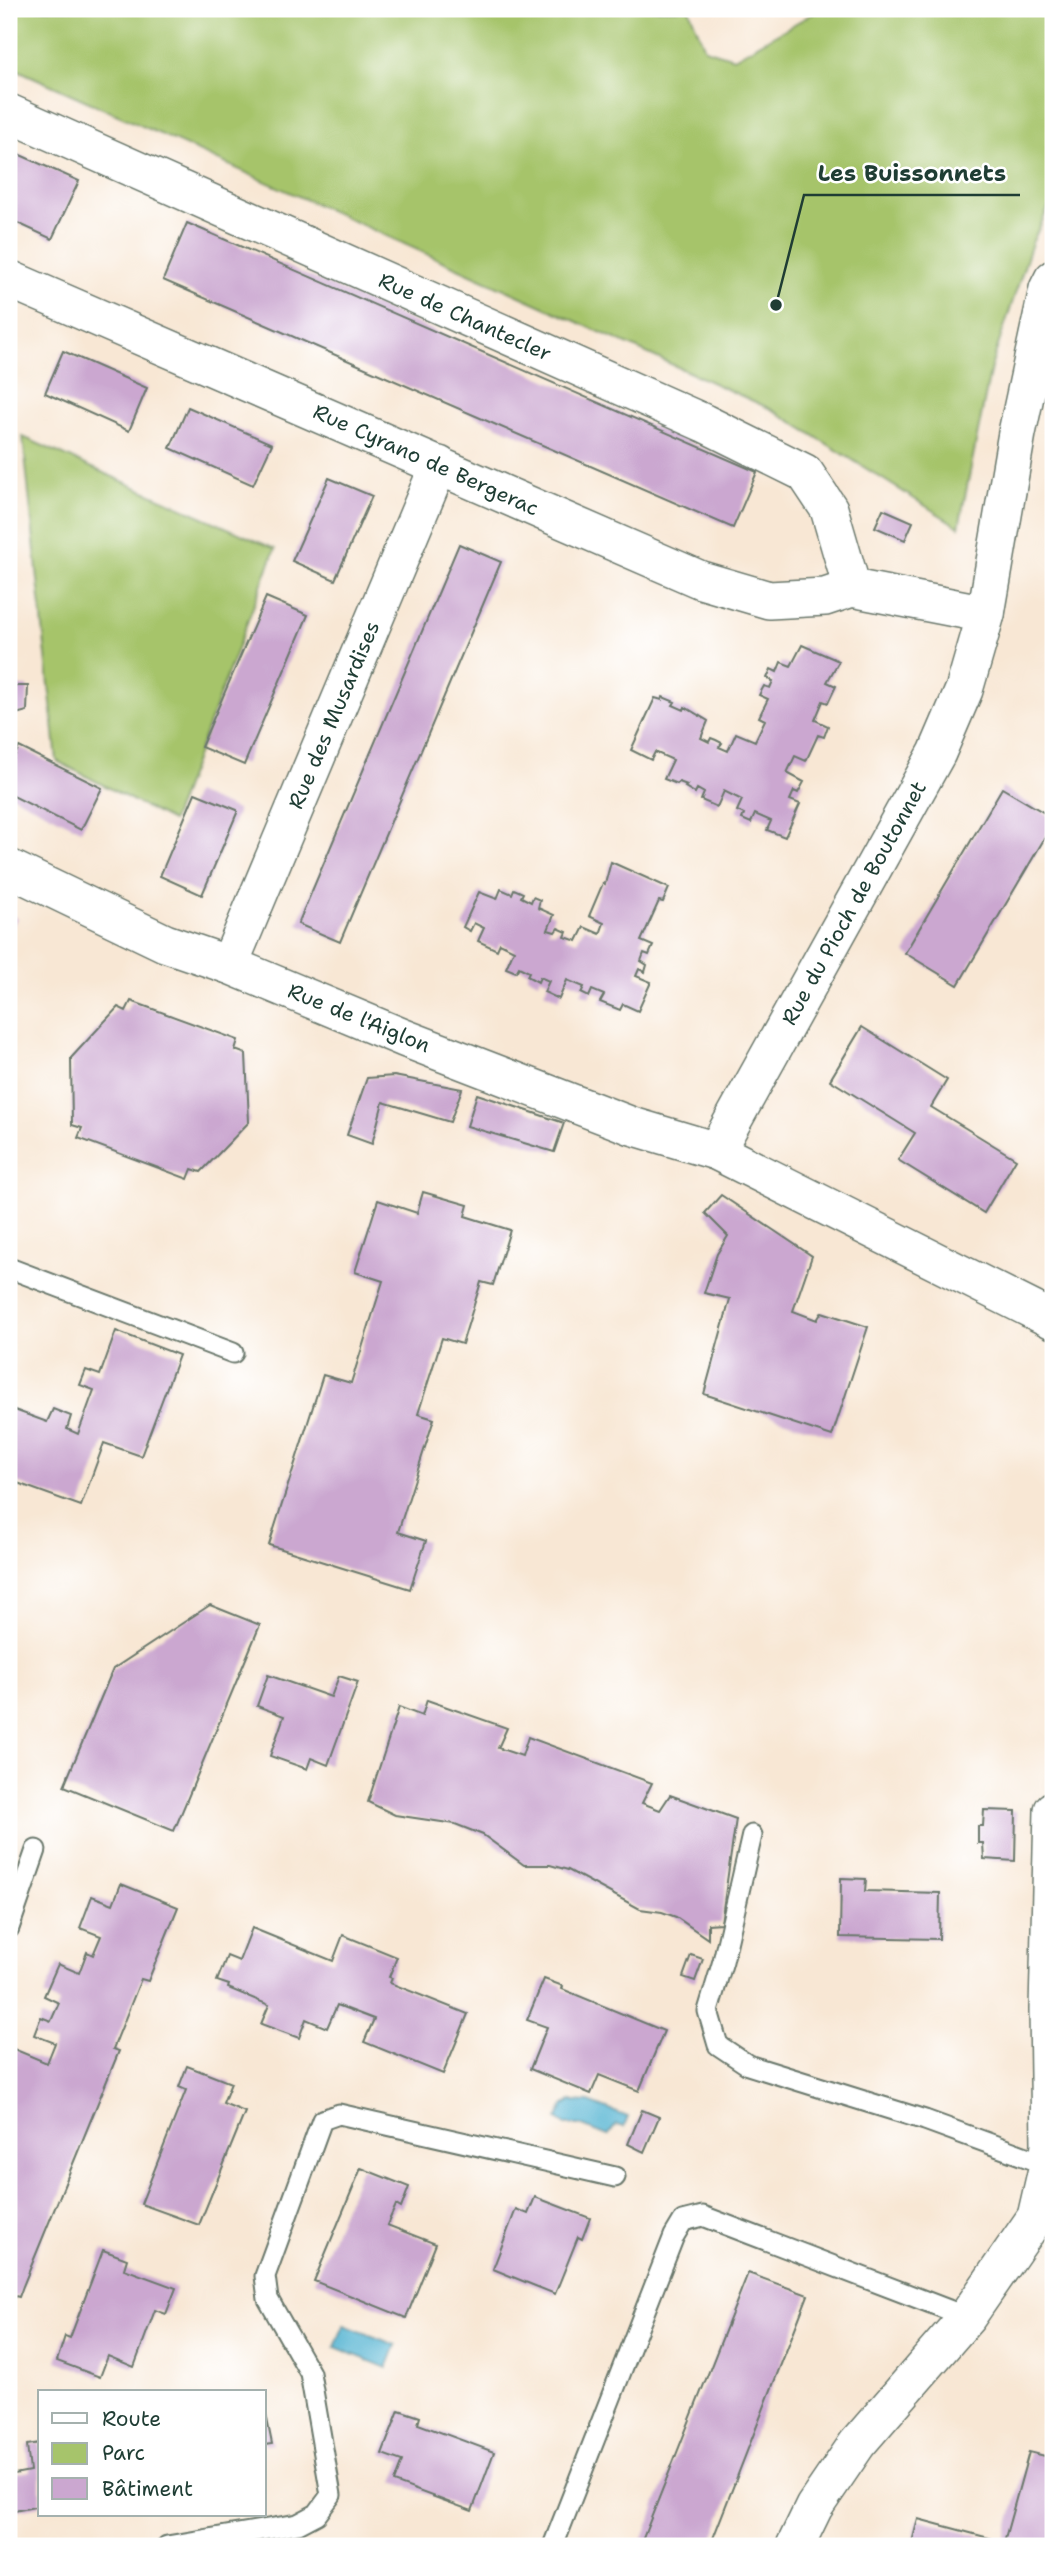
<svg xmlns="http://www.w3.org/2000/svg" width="1062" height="2555" font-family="'Shantell Sans',sans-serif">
<rect width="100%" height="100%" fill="#fff"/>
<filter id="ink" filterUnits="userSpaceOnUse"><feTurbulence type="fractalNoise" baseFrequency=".0143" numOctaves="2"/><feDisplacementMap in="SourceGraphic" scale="14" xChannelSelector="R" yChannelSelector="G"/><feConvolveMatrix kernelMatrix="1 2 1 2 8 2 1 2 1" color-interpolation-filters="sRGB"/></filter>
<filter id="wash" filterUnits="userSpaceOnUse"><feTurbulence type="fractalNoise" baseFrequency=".00686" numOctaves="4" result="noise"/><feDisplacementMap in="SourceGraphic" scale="28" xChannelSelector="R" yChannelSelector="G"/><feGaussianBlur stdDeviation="1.57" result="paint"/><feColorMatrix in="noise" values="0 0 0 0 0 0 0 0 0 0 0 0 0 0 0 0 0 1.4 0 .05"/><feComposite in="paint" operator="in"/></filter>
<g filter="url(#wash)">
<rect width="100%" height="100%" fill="#f8e7d4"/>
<g fill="#a6c46b" stroke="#628050" stroke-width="2">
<polygon points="9,9 689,9 705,49 734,58 821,9 1053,9 1053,198 1032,243 991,367 959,527 773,410 9,66"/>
<polygon points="23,437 275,549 172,821 57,761"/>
</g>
<g fill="#52b3d1" stroke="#387882" stroke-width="2">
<polygon points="571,2101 589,2102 628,2117 624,2127 616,2125 608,2136 580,2125 566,2125 557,2119 564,2106"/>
<polygon points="344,2325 396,2345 387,2368 335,2347"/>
</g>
<g id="blocks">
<g fill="#cba7d0">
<polygon points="9,150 79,181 52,239 9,219"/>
<polygon points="187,223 757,472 733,528 163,280"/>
<polygon points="63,351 147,388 129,431 45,393"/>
<polygon points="188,407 272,444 253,485 170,448"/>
<polygon points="329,478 372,496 335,580 292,561"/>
<polygon points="883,509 913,522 905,540 875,527"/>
<polygon points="459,544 501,562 340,942 298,924"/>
<polygon points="266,597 308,615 244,765 201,747"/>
<polygon points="802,645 839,661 827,682 836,686 828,703 823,701 815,720 828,726 824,737 818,735 806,761 795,756 787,773 804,782 798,793 794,791 790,800 800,804 785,837 767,830 771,821 755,814 751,823 742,819 744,814 737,811 742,800 724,791 717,807 701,800 704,793 697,789 695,793 685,787 687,785 679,782 677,784 664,779 673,760 655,752 651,760 631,750 655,698 662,700 663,697 675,702 673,705 684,710 685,707 708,721 701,738 709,742 711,738 716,740 722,743 719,747 728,751 736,733 755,741 765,720 759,717 768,699 759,695 764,686 770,688 773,681 767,678 771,669 777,672 781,662 791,666"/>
<polygon points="14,686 28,686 27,711 9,716 9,704 11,703"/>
<polygon points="19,747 102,788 81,830 9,794 9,767"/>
<polygon points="1002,788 1053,818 1053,824 958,985 905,953"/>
<polygon points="195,793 237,810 237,813 202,895 160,876"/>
<polygon points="611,862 669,888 663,902 659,901 641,941 653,946 649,955 644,953 641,961 647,965 645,972 639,969 636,976 651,982 638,1011 623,1004 620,1010 600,1002 604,995 592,990 589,997 581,993 584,987 567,980 559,999 544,992 549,981 540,977 538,982 527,976 529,972 519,967 516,972 506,968 514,950 500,943 497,950 478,941 484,928 474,923 470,931 463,927 479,892 497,899 501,889 512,894 514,889 523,893 521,897 531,902 533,897 540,900 538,908 554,915 548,930 555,932 558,928 567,932 565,937 577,941 584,927 600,934 604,923 589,916 603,883 605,884"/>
<polygon points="9,914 17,918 9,934"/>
<polygon points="131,1001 238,1040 235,1050 246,1054 249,1122 201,1172 192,1169 188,1179 78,1138 82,1128 72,1125 71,1058 118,1007 126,1011"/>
<polygon points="862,1027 947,1080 931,1107 1016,1159 984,1213 898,1160 915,1133 830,1080"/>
<polygon points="394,1076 462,1089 450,1122 383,1102 372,1144 347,1135 367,1078"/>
<polygon points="477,1094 564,1123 554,1152 467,1126"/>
<polygon points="423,1192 468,1205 465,1216 510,1230 493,1285 481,1282 462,1344 442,1338 418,1414 434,1419 398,1532 426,1541 410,1589 269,1545 323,1375 351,1383 383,1281 355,1272 378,1200 417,1213"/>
<polygon points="721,1195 812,1256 793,1311 817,1320 822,1312 868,1327 832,1436 704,1394 730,1299 704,1293 717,1254 728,1236 705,1213"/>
<polygon points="116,1331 179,1355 141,1456 104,1443 81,1506 9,1480 9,1408 47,1422 53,1409 71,1416 67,1429 78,1434 94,1390 80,1385 86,1370 100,1375"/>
<polygon points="210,1605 260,1625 174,1831 64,1786 113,1669"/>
<polygon points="268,1675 331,1697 339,1676 358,1682 328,1765 311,1758 307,1769 270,1756 284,1716 257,1706"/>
<polygon points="427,1700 507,1728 498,1748 522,1756 528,1737 652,1783 642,1803 660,1810 670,1795 736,1819 721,1923 708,1924 708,1939 676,1917 662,1912 640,1909 568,1870 550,1865 524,1865 483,1835 455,1824 395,1815 368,1802 399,1707 422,1716"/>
<polygon points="984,1810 1016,1811 1015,1861 984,1859 983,1843 978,1843 978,1826 983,1826"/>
<polygon points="841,1878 866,1879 865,1891 940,1893 939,1939 840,1937"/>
<polygon points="121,1884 178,1907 148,1981 141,1979 113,2049 119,2051 23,2286 19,2297 15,2296 9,2311 9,2047 47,2063 55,2043 34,2035 41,2017 51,2021 59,2003 44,1996 58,1964 79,1973 87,1952 93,1955 101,1936 80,1928 92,1896 113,1904"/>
<polygon points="252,1928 333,1961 343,1935 397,1957 389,1977 392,1978 390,1983 468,2014 443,2074 364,2042 374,2019 337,2005 327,2028 306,2019 299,2038 261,2024 269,2005 228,1988 229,1985 217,1981 227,1956 239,1961"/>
<polygon points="691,1955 703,1959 695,1981 683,1977"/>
<polygon points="544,1979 563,1986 562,1989 664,2031 639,2091 599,2075 591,2094 530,2069 547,2027 527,2020"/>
<polygon points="187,2066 231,2083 223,2103 245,2112 199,2225 141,2204 186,2090 179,2087"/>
<polygon points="642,2110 659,2117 644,2152 628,2144"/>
<polygon points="361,2168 409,2187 401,2208 396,2205 387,2225 436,2244 406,2318 314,2281"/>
<polygon points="535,2197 590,2218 582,2239 578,2237 555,2294 493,2269 516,2209 528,2214"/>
<polygon points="103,2250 127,2259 124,2269 176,2288 166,2314 155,2310 134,2367 108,2356 100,2377 57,2361 65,2336 70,2338"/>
<polygon points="748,2273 808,2295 710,2546 640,2546"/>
<polygon points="264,2404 272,2444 264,2445"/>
<polygon points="399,2410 420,2417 418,2424 494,2452 472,2511 394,2482 402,2461 382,2454"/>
<polygon points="40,2443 40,2506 14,2511 9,2475 30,2471 27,2445"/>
<polygon points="1029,2452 1053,2458 1053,2546 911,2546 918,2519 1004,2542"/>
</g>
</g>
</g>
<g filter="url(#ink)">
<use href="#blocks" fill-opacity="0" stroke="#6b786c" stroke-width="2"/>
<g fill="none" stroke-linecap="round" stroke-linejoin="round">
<defs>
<g id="lane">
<polyline points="9,1268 233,1353"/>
<polyline points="752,1835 723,1961 708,2011 718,2045 748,2065 925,2120 1048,2165"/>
<polyline points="9,1928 36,1850"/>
<polyline points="167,2546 298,2524 317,2514 331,2495 310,2373 268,2299 265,2276 322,2120 339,2114 615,2177"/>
<polyline points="553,2546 674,2236 683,2221 703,2216 967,2317"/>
</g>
<g id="street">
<polyline points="9,113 704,423 805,473 829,509 852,588"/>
<polyline points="9,279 701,580 769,600 825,597 852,588"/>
<polyline points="1053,279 1048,289 1017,433 986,614 964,690 937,753 716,1151 1053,1320"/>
<polyline points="852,588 986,614"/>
<polyline points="9,868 165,943 229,965 404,1038 632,1126 716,1151"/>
<polyline points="229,965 439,465"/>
<polyline points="795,2546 814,2507 857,2444 967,2317 1036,2217 1048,2165 1050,2144 1048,2009 1053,1810"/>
</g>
</defs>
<use href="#lane" stroke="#6b786c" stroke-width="23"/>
<use href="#street" stroke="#6b786c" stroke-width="40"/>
<use href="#lane" stroke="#fff" stroke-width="19"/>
<use href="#street" stroke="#fff" stroke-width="37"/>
</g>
</g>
<g text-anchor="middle" stroke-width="5" stroke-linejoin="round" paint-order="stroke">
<g font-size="21" fill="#1f3d34" stroke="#fff">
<text transform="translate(465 317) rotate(24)" y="7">Rue de Chantecler</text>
<text transform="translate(426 460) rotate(24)" y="7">Rue Cyrano de Bergerac</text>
<text transform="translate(334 715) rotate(-67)" y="7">Rue des Musardises</text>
<text transform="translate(854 903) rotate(-61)" y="7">Rue du Pioch de Boutonnet</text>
<text transform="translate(359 1018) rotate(22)" y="7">Rue de l'Aiglon</text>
</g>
</g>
<path fill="none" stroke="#1f3d34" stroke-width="2.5" d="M776 305L804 195H1020"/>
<circle fill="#1f3d34" stroke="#fff" stroke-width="2.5" cx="776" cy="305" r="7"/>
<g font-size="23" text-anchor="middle" font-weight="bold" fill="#1f3d34" stroke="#fff" stroke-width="5" stroke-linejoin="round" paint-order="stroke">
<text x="912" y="181">Les Buissonnets</text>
</g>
<rect width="1062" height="2555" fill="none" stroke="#fff" stroke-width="35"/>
<rect x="38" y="2390" width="228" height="126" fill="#ffffff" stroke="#a5b1ae" stroke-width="2"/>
<rect x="52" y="2413" width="35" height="10" fill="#ffffff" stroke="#a5b1ae" stroke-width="2"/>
<text x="102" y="2426" font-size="21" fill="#1f3d34">Route</text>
<rect x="52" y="2443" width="35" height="21" fill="#a6c46b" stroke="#a5b1ae" stroke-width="2"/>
<text x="102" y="2460" font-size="21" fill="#1f3d34">Parc</text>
<rect x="52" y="2478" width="35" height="21" fill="#cba7d0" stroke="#a5b1ae" stroke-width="2"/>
<text x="102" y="2496" font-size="21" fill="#1f3d34">Bâtiment</text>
</svg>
